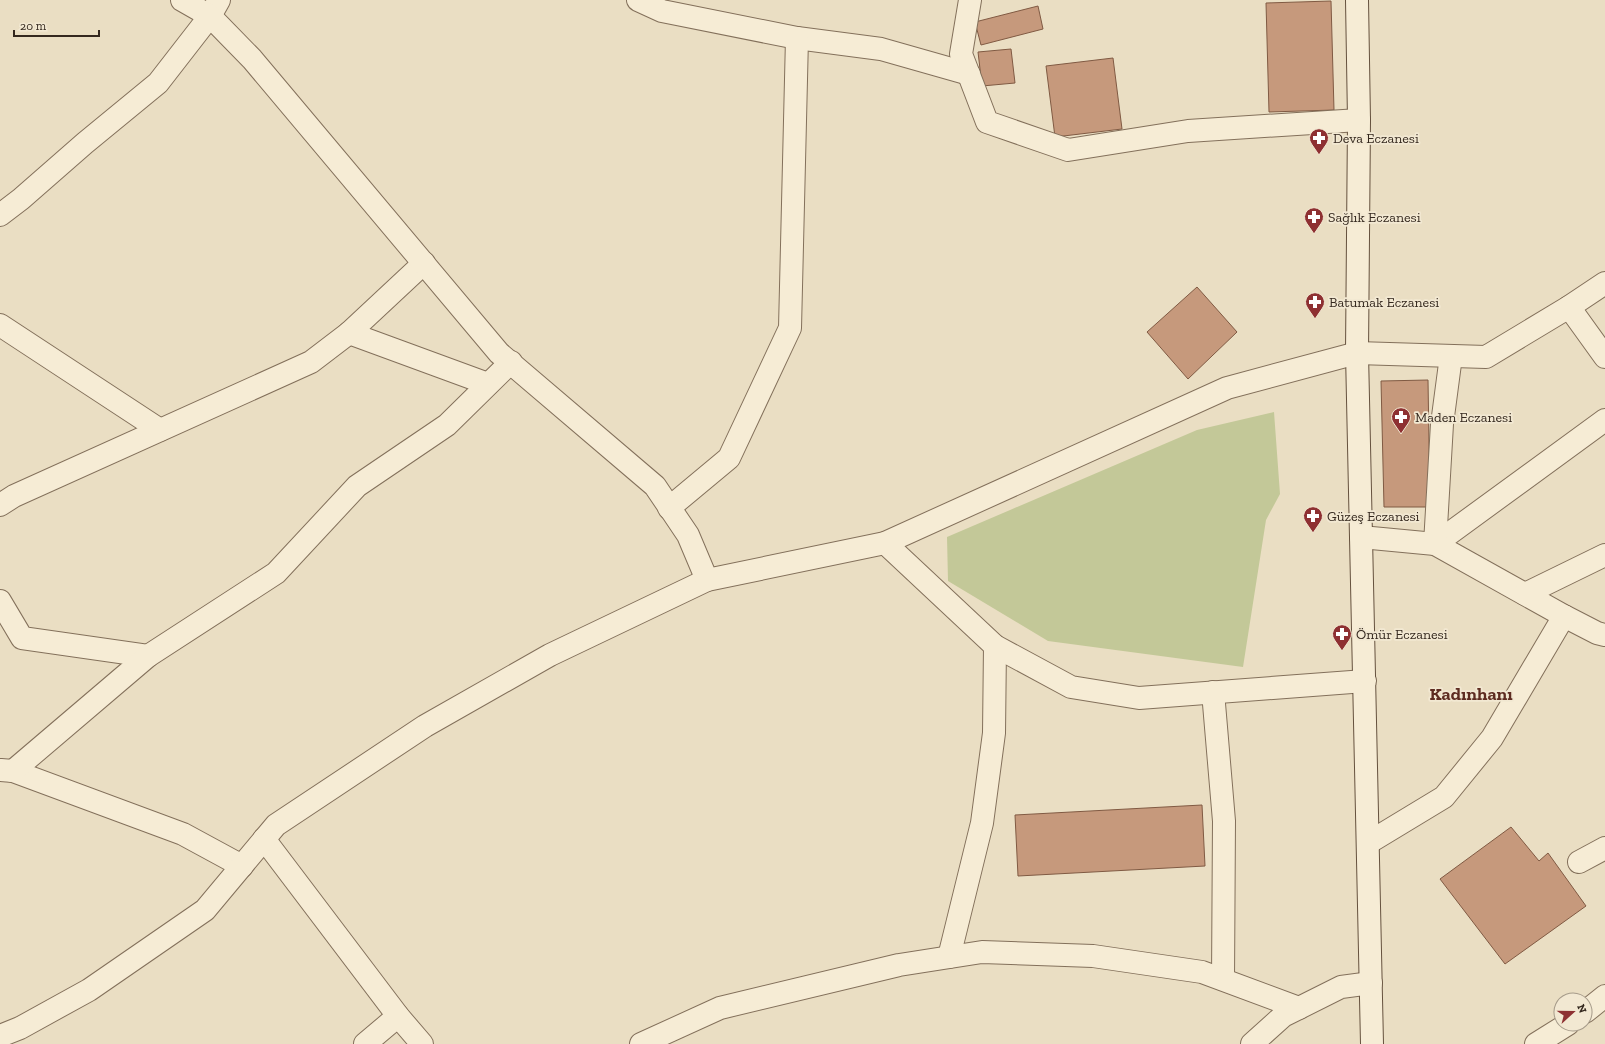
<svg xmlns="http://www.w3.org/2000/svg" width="1605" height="1044" font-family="'Zilla Slab',serif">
<rect width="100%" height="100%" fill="#eadec3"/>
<polygon fill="#c3c898" points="1274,412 1280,494 1266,520 1243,667 1048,641 948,581 947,537 1197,430"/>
<g fill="#c6997c" stroke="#805a43">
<polygon points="1331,1 1334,110 1269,112 1266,3"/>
<polygon points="1038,6 1043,29 981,45 975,22"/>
<polygon points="1011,49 1015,83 982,86 978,52"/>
<polygon points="1113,58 1122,129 1055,137 1046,66"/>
<polygon points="1197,287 1237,332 1188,379 1147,332"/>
<polygon points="1428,380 1430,507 1384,507 1381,381"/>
<polygon points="1202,805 1205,866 1018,876 1015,815"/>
<polygon points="1511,827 1539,861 1548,853 1586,906 1505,964 1440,879"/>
</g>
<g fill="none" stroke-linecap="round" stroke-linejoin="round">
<defs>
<g id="minor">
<polyline points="638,0 662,11 797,38 881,49 969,74"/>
<polyline points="970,0 961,54 987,122 1068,150 1188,131 1359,120"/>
<polyline points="0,215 21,199 85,143 158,83 210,16 219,0"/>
<polyline points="1569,307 1605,357"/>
<polyline points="0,325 160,430"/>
<polyline points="349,333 488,384"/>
<polyline points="1357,353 1486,357 1569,307 1605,283"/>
<polyline points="0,505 14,496 311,362 349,333 424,263"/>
<polyline points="669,508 729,458 790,328 797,38"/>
<polyline points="1361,537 1435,544 1564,616 1597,633 1605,635"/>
<polyline points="1435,544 1605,420"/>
<polyline points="1435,544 1442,424 1451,356"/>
<polyline points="1525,594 1605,555"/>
<polyline points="0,601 22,638 148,656"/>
<polyline points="1213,692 1224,821 1223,979"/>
<polyline points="1,770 13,771 183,834 242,866"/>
<polyline points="13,771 148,656 276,573 357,486 447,425 511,362"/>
<polyline points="264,839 398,1016 422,1044"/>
<polyline points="1368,843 1444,797 1492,738 1564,616"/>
<polyline points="1579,862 1605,848"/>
<polyline points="949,957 982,823 994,733 995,646"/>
<polyline points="1585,1012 1605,996"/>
<polyline points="0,1036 20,1028 89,990 205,910 276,825 425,726 550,655 707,580"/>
<polyline points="365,1044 398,1016"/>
<polyline points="641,1044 720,1008 899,965 982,952 1093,956 1202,972 1299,1008"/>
<polyline points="1252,1044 1283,1016 1341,987 1371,983"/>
<polyline points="1536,1044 1568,1024"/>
</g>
<g id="tertiary">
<polyline points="182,0 210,16 252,59 499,353 655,486 688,535 707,580 885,543 1227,388 1357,353"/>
<polyline points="885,543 995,646 1071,687 1139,698 1365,681"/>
</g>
<polyline id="secondary" points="1357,0 1359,120 1357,353 1372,1044"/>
</defs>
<use href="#minor" stroke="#83705b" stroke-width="24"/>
<use href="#tertiary" stroke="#83705b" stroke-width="24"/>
<use href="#secondary" stroke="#65513e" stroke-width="24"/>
<use href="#minor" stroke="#f6ecd5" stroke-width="22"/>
<use href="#tertiary" stroke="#f6ecd5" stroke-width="22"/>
<use href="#secondary" stroke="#f6ecd5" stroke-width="22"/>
</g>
<defs>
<symbol id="pharmacy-pin" viewBox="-11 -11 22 30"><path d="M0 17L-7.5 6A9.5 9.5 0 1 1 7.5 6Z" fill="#8e3032" stroke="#f2e8d2"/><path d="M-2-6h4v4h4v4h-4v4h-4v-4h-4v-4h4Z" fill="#fff"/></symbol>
</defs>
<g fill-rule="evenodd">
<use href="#pharmacy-pin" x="1308" y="127" width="22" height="30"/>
<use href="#pharmacy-pin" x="1303" y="206" width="22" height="30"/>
<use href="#pharmacy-pin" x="1304" y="291" width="22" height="30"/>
<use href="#pharmacy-pin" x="1390" y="406" width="22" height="30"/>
<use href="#pharmacy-pin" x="1302" y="505" width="22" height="30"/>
<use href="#pharmacy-pin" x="1331" y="623" width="22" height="30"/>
</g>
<g text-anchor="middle" stroke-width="3.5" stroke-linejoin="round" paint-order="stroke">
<g font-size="14" fill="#34281e" stroke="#f2e8d2" text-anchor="start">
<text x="1333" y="143">Deva Eczanesi</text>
<text x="1328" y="222">Sağlık Eczanesi</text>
<text x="1329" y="307">Batumak Eczanesi</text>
<text x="1415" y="422">Maden Eczanesi</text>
<text x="1327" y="521">Güzeş Eczanesi</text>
<text x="1356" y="639">Ömür Eczanesi</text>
</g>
<g font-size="18" font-weight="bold" fill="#5e2c21" stroke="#f2e8d2">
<text x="1471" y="700">Kadınhanı</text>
</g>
</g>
<g transform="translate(1573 1012) rotate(69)"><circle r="19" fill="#f2e8d2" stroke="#a69b8a"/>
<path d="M0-3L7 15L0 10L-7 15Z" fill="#8e3032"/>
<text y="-6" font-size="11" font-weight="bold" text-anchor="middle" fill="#34281e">N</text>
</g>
<path d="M14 30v6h85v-6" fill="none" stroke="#34281e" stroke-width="2"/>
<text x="20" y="30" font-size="12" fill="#34281e" stroke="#f2e8d2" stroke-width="3" paint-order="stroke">20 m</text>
</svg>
